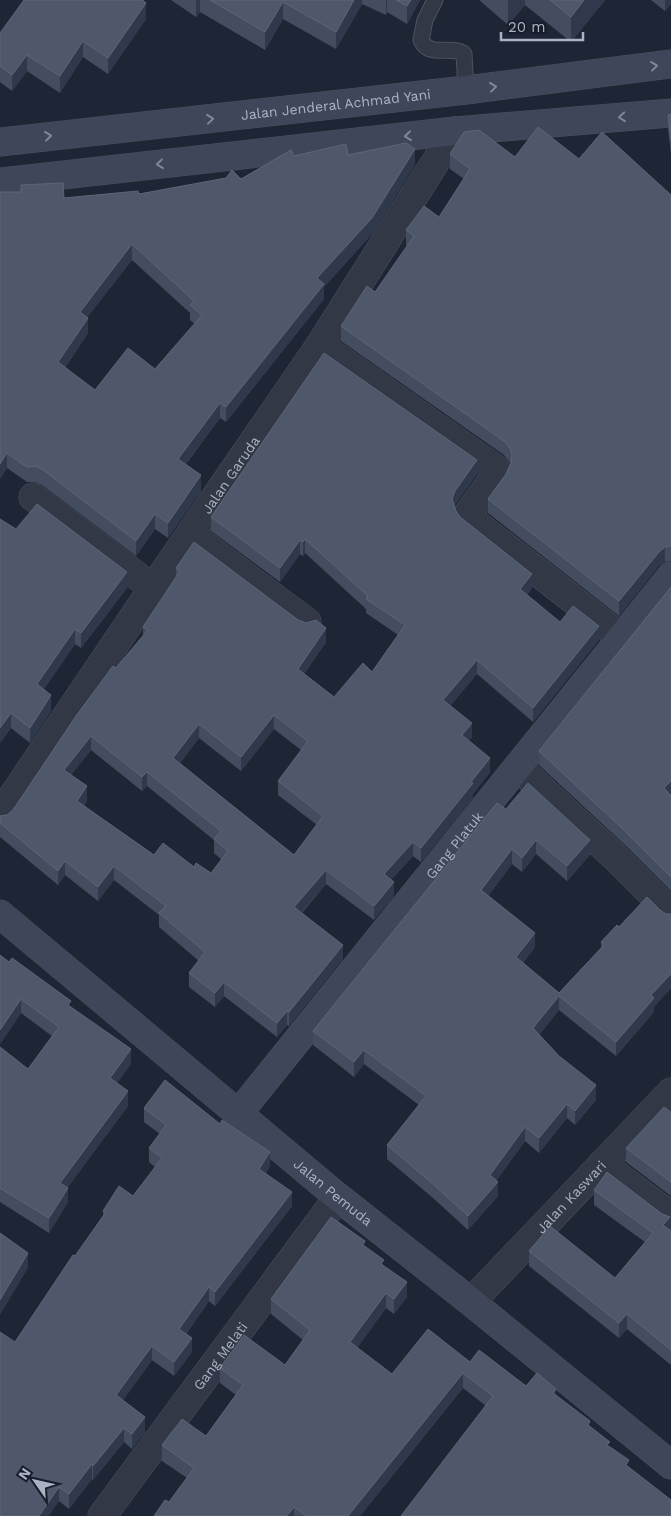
<svg xmlns="http://www.w3.org/2000/svg" width="671" height="1516" font-family="'Work Sans',sans-serif">
<rect width="100%" height="100%" fill="#1e2535"/>
<g fill="none" stroke-linecap="round" stroke-linejoin="round">
<defs>
<path id="lane" d="M435 0 425 20 421 40C430 59 451 44 464 54L466 90"/>
<g id="street">
<polyline points="320,345 495,468 497,471 493,479 468,514 470,519 622,638"/>
<polyline points="33,497 153,588"/>
<polyline points="191,535 307,622"/>
<polyline points="518,767 615,857 671,913"/>
<path id="s1" d="M0 815 153 588 320 345 455 131"/>
<polyline points="602,1164 671,1216"/>
<path id="s2" d="M471 1302 671 1092"/>
<path id="s3" d="M102 1516 338 1197"/>
</g>
<g id="secondary">
<path id="s4" d="M0 142 466 90 671 64"/>
<polyline points="0,182 455,131 671,113"/>
<path id="s5" d="M0 914 338 1197 471 1302 671 1465"/>
<path id="s6" d="M238 1114 671 576"/>
</g>
</defs>
<use href="#lane" stroke="#4c5261" stroke-width="17"/>
<use href="#street" stroke="#4c5261" stroke-width="29"/>
<use href="#secondary" stroke="#4c5261" stroke-width="29"/>
<use href="#lane" stroke="#323846" stroke-width="15"/>
<use href="#street" stroke="#323846" stroke-width="28"/>
<use href="#secondary" stroke="#3f4659" stroke-width="28"/>
</g>
<g fill="#444d60" fill-rule="evenodd">
<polygon points="171,0 420,0 407,24 387,12 386,15 362,4 336,49 283,19 265,50 200,12 196,17"/>
<polygon points="479,0 605,0 571,42 525,5 508,25"/>
<polygon points="651,0 671,0 671,4 665,11"/>
<polygon points="146,19 108,74 83,57 60,93 27,71 12,91 0,82 0,33"/>
<polygon points="671,114 671,154 668,129 668,115"/>
<polygon points="450,154 579,159 671,195 671,561 665,562 659,566 619,616 488,513 488,499 506,474 511,464 504,455 341,341 341,326 375,292 408,246 406,245 406,230 439,217 464,179 450,169"/>
<path d="M348 155 415 165 372 234 324 287V299L226 422 220 418 186 464 201 491 168 538 155 529 136 556 42 485 35 482H27L7 468 0 479V192L64 198 139 194 241 179 294 156ZM132 260 190 313V320L195 324 155 369 95 390 65 368 88 333 87 317Z"/>
<path d="M477 474 455 505V507L456 511 460 517 532 588 527 595 560 622 599 640 533 722 477 674 450 706 472 737 469 741 490 772 473 794V798L421 862 413 856 391 880 394 896 374 920 326 884 302 913 343 959 289 1026 287 1025 277 1037 224 996 215 1007 189 987V973L199 961 159 927V915L114 880 98 901 65 875 58 885 0 837V816L7 815 13 810 116 668 143 635V627L176 577V568L326 642 304 674 334 697 372 672 398 635 366 613V609L305 553 303 556 300 554 280 582 211 531V517ZM274 729 301 750 278 781V795L317 825 294 855 180 763 199 738 241 771ZM91 750 142 791 147 786 214 840V853L222 860 211 873 194 867 154 855 84 806 87 801 71 775Z"/>
<polygon points="16,529 127,588 81,648 75,644 44,689 51,711 30,743 11,728 0,743"/>
<polygon points="671,587 671,891 626,846 539,765 539,751"/>
<polygon points="506,809 590,855 567,881 536,854 522,872 512,864 488,896 535,947 523,963 559,993 601,948 601,942 619,927 660,910 666,914 671,914 671,988 654,1007 654,1012 616,1056 559,1010 539,1035 596,1100 575,1125 567,1118 539,1153 525,1141 496,1181 498,1196 468,1230 433,1198 387,1159 387,1145 419,1105 364,1064 354,1077 313,1045 313,1031"/>
<polygon points="0,955 71,1007 131,1064 117,1083 128,1106 67,1188 68,1202 49,1233 0,1202 0,1047 28,1069 52,1036 21,1013 0,1044"/>
<polygon points="144,1108 270,1166 266,1173 292,1206 215,1306 209,1301 186,1334 192,1352 174,1376 152,1360 123,1400 145,1432 132,1449 124,1442 93,1480 92,1479 69,1509 59,1501 15,1342 103,1216 103,1211 133,1196 155,1167 149,1162 149,1148 160,1134 144,1122"/>
<polygon points="671,1112 671,1196 626,1162 626,1148"/>
<polygon points="594,1190 671,1231 671,1365 627,1329 619,1338 529,1266 529,1251 615,1278 645,1242 594,1205"/>
<polygon points="365,1247 384,1266 407,1297 394,1314 386,1308 357,1348 392,1374 470,1362 526,1386 556,1389 486,1406 463,1388 360,1516 154,1516 169,1502 187,1478 162,1461 162,1445 206,1436 236,1395 220,1383 220,1368 285,1365 303,1340 271,1314 271,1299"/>
</g>
<g fill="#30384b">
<polygon points="196,0 200,0 200,12 196,17"/>
<polygon points="354,0 362,0 362,4 336,49 336,32"/>
<polygon points="386,0 387,0 387,12 386,15"/>
<polygon points="411,0 420,0 407,24 407,6"/>
<polygon points="508,0 525,0 525,5 508,25"/>
<polygon points="584,0 605,0 571,42 571,17"/>
<polygon points="665,0 671,0 671,4 665,11"/>
<polygon points="283,2 283,19 265,50 265,32"/>
<polygon points="146,3 146,19 108,74 108,58"/>
<polygon points="83,41 83,57 60,93 60,76"/>
<polygon points="27,55 27,71 12,91 12,75"/>
<polygon points="415,149 415,165 372,234 324,287 324,299 226,422 226,407 317,278"/>
<polygon points="132,244 132,260 80,327 80,312"/>
<polygon points="88,318 88,333 58,378 58,362"/>
<polygon points="220,403 220,418 178,474 178,459"/>
<polygon points="7,453 7,468 0,479 0,464"/>
<polygon points="477,460 477,474 455,505 452,513 452,499 455,491"/>
<polygon points="201,475 201,491 168,538 168,523"/>
<polygon points="155,514 155,529 136,556 136,541"/>
<polygon points="305,539 305,553 303,556 303,542"/>
<polygon points="300,540 300,554 280,582 280,568"/>
<polygon points="665,547 665,562 659,566 619,616 619,601 659,552"/>
<polygon points="127,572 127,588 81,648 81,633"/>
<polygon points="532,574 532,588 520,603 520,589"/>
<polygon points="599,626 599,640 533,722 533,708"/>
<polygon points="326,628 326,642 298,683 298,669"/>
<polygon points="75,629 75,644 37,699 37,684"/>
<polygon points="477,660 477,674 443,714 443,700"/>
<polygon points="51,695 51,711 30,743 30,728"/>
<polygon points="11,713 11,728 0,743 0,728"/>
<polygon points="274,715 274,729 241,771 241,757"/>
<polygon points="472,723 472,737 462,749 462,735"/>
<polygon points="199,724 199,738 173,772 173,758"/>
<polygon points="91,736 91,750 64,784 64,770"/>
<polygon points="490,758 490,772 473,794 473,798 421,862 421,848 471,782"/>
<polygon points="147,772 147,786 142,791 142,777"/>
<polygon points="671,781 671,795 664,788"/>
<polygon points="87,786 87,801 77,815 77,801"/>
<polygon points="536,840 536,854 522,872 522,858"/>
<polygon points="590,840 590,855 567,881 567,866"/>
<polygon points="413,842 413,856 384,888 384,874"/>
<polygon points="512,849 512,864 481,905 481,890"/>
<polygon points="65,861 65,875 58,885 58,871"/>
<polygon points="114,866 114,880 98,901 98,887"/>
<polygon points="326,870 326,884 294,921 294,907"/>
<polygon points="394,882 394,896 374,920 374,906"/>
<polygon points="535,933 535,947 516,971 516,957"/>
<polygon points="343,945 343,959 289,1026 289,1012"/>
<polygon points="671,974 671,988 654,1007 654,1012 616,1056 616,1042 651,995"/>
<polygon points="224,982 224,996 215,1007 215,993"/>
<polygon points="559,996 559,1010 533,1043 533,1028"/>
<polygon points="21,999 21,1013 0,1044 0,1030"/>
<polygon points="287,1011 287,1025 277,1037 277,1023"/>
<polygon points="131,1049 131,1064 110,1093 110,1078"/>
<polygon points="364,1050 364,1064 354,1077 354,1062"/>
<polygon points="596,1085 596,1100 575,1125 575,1111"/>
<polygon points="128,1091 128,1106 60,1198 60,1183"/>
<polygon points="567,1104 567,1118 539,1153 539,1138"/>
<polygon points="525,1127 525,1141 490,1189 490,1175"/>
<polygon points="270,1152 270,1166 259,1183 259,1169"/>
<polygon points="498,1182 498,1196 468,1230 468,1216"/>
<polygon points="68,1188 68,1202 49,1233 49,1218"/>
<polygon points="292,1192 292,1206 215,1306 215,1292"/>
<polygon points="670,1217 670,1232 663,1225"/>
<polygon points="28,1253 28,1268 0,1315 0,1300"/>
<polygon points="407,1282 407,1297 394,1314 394,1299"/>
<polygon points="209,1287 209,1301 179,1343 179,1329"/>
<polygon points="386,1293 386,1308 350,1358 350,1342"/>
<polygon points="627,1314 627,1329 619,1338 619,1323"/>
<polygon points="192,1338 192,1352 174,1376 174,1362"/>
<polygon points="152,1346 152,1360 116,1410 116,1395"/>
<polygon points="463,1373 463,1388 360,1516 348,1516"/>
<polygon points="556,1389 556,1404 553,1393"/>
<polygon points="145,1417 145,1432 132,1449 132,1434"/>
<polygon points="124,1428 124,1442 93,1480 93,1466"/>
<polygon points="92,1464 92,1479 69,1509 69,1494"/>
<polygon points="59,1487 59,1501 49,1516 39,1516"/>
<polygon points="294,1507 294,1516 287,1516"/>
</g>
<g fill="#4f586b" stroke="#5d6679" fill-rule="evenodd">
<polygon points="24,0 143,0 146,3 108,58 83,41 60,76 27,55 12,75 0,66 0,33"/>
<polygon points="210,0 354,0 336,32 283,2 265,32"/>
<polygon points="396,0 411,0 407,6"/>
<polygon points="550,0 584,0 571,17"/>
<polygon points="671,114 671,140 668,115"/>
<polygon points="538,127 579,159 602,132 671,195 671,546 665,547 659,552 619,601 488,499 506,474 511,463 512,455 510,448 504,441 341,326 367,286 375,292 414,236 406,230 424,206 439,217 470,169 450,154 464,132 479,130 515,157"/>
<path d="M406 143 415 149 372 218 317 278 324 284 226 407 220 403 178 459 201 475 168 523 155 514 136 541 42 469 35 466 27 467 7 453 0 464V192H21V185L63 183 64 198 138 191 139 194 226 178 232 170 241 179 291 150 294 156 346 144 348 155ZM132 244 194 301 190 305 202 315 155 369 128 348 95 390 58 362 88 318 80 312Z"/>
<path d="M324 353 477 460 455 491 452 499 456 511 460 517 532 574 520 589 560 622 573 606 599 626 533 708 477 660 443 700 472 723 462 735 490 758 471 782 473 783 421 848 413 842 384 874 394 882 374 906 326 870 294 907 343 945 289 1012 287 1011 277 1023 224 982 215 993 189 973 205 952 159 913 166 906 114 866 98 887 65 861 58 871 0 823V816L7 815 13 810 76 716 113 666 116 668 148 630 143 627 180 571 176 568 194 542 298 620 306 623 316 620 326 628 298 669 334 697 363 663 372 672 405 625 366 599 368 596 305 539 303 542 300 540 280 568 211 517ZM274 715 308 741 278 781 323 816 294 855 173 758 199 724 241 757ZM91 736 142 777 147 772 221 831 214 839 228 851 211 873 196 863 194 867 163 843 154 855 77 801 87 786 64 770Z"/>
<polygon points="37,504 127,572 81,633 75,629 37,684 51,695 30,728 11,713 0,728 0,519 16,529"/>
<polygon points="671,587 671,781 664,788 671,796 671,877 626,832 539,751"/>
<polygon points="528,783 590,840 567,866 536,840 522,858 512,849 481,890 535,933 516,957 559,993 604,945 601,942 617,925 619,927 647,897 660,910 666,914 671,914 671,974 651,995 654,998 616,1042 559,996 533,1028 559,1056 596,1085 575,1111 567,1104 539,1138 525,1127 490,1175 498,1182 468,1216 433,1184 387,1145 426,1096 364,1050 354,1062 313,1031 497,803 506,809"/>
<polygon points="0,955 9,962 12,958 71,1001 68,1005 131,1049 110,1078 128,1091 60,1183 68,1188 49,1218 0,1188 0,1047 28,1069 59,1027 21,999 0,1030"/>
<polygon points="165,1080 220,1124 222,1120 270,1152 259,1169 292,1192 215,1292 209,1287 179,1329 192,1338 174,1362 152,1346 116,1395 145,1417 132,1434 124,1428 93,1466 92,1464 69,1494 59,1487 39,1516 0,1516 0,1332 15,1342 73,1255 75,1256 106,1212 103,1211 119,1186 133,1196 162,1158 149,1148 166,1125 144,1108"/>
<polygon points="664,1107 671,1112 671,1182 626,1148"/>
<polygon points="607,1172 662,1214 670,1217 663,1225 671,1231 671,1350 627,1314 619,1323 529,1251 550,1226 615,1278 653,1233 594,1190"/>
<polygon points="331,1217 365,1241 363,1245 384,1260 381,1264 407,1282 394,1299 386,1293 350,1342 392,1374 428,1329 470,1362 479,1350 526,1386 537,1373 556,1389 553,1393 590,1421 588,1425 610,1442 607,1445 629,1460 626,1465 671,1500 671,1516 401,1516 493,1396 463,1373 348,1516 306,1516 294,1507 287,1516 154,1516 165,1500 169,1502 194,1468 162,1445 182,1419 206,1436 243,1385 220,1368 244,1335 285,1365 310,1330 271,1299"/>
<polygon points="0,1233 28,1253 0,1300"/>
</g>
<defs><path id="oneway-chevron" d="M-2-3.5L2.5 0L-2 3.5" fill="none" stroke-width="1.6" stroke-linecap="round" stroke-linejoin="round" transform="scale(1.25)"/></defs>
<g stroke="#808799">
<use href="#oneway-chevron" transform="translate(654 66) rotate(-7)"/>
<use href="#oneway-chevron" transform="translate(493 87) rotate(-7)"/>
<use href="#oneway-chevron" transform="translate(622 117) rotate(175)"/>
<use href="#oneway-chevron" transform="translate(210 119) rotate(-6)"/>
<use href="#oneway-chevron" transform="translate(48 136) rotate(-6)"/>
<use href="#oneway-chevron" transform="translate(408 136) rotate(174)"/>
<use href="#oneway-chevron" transform="translate(160 164) rotate(174)"/>
</g>
<g text-anchor="middle" stroke-width="4.5" stroke-linejoin="round" paint-order="stroke">
<g font-size="14" fill="#abb2c4" stroke="#171d2a">
<text dy="5" stroke="none"><textPath href="#s4" startOffset="338">Jalan Jenderal Achmad Yani</textPath></text>
<text dy="5" stroke="none"><textPath href="#s1" startOffset="411">Jalan Garuda</textPath></text>
<text dy="5" stroke="none"><textPath href="#s6" startOffset="345">Gang Platuk</textPath></text>
<text dy="5" stroke="none"><textPath href="#s5" startOffset="434">Jalan Pemuda</textPath></text>
<text dy="5" stroke="none"><textPath href="#s2" startOffset="145">Jalan Kaswari</textPath></text>
<text dy="5" stroke="none"><textPath href="#s3" startOffset="199">Gang Melati</textPath></text>
</g>
</g>
<g transform="translate(35 1481) rotate(304)" stroke="#171d2a" stroke-width="4" paint-order="stroke">
<path d="M0-4L9 19L0 12L-9 19Z" fill="#abb2c4"/>
<text y="-8" font-size="14" font-weight="bold" text-anchor="middle" fill="#abb2c4">N</text>
</g>
<path d="M501 32v8h82v-8" fill="none" stroke="#abb2c4" stroke-width="2.5"/>
<text x="508" y="32" font-size="15" fill="#abb2c4" stroke="#171d2a" stroke-width="4" paint-order="stroke">20 m</text>
</svg>
